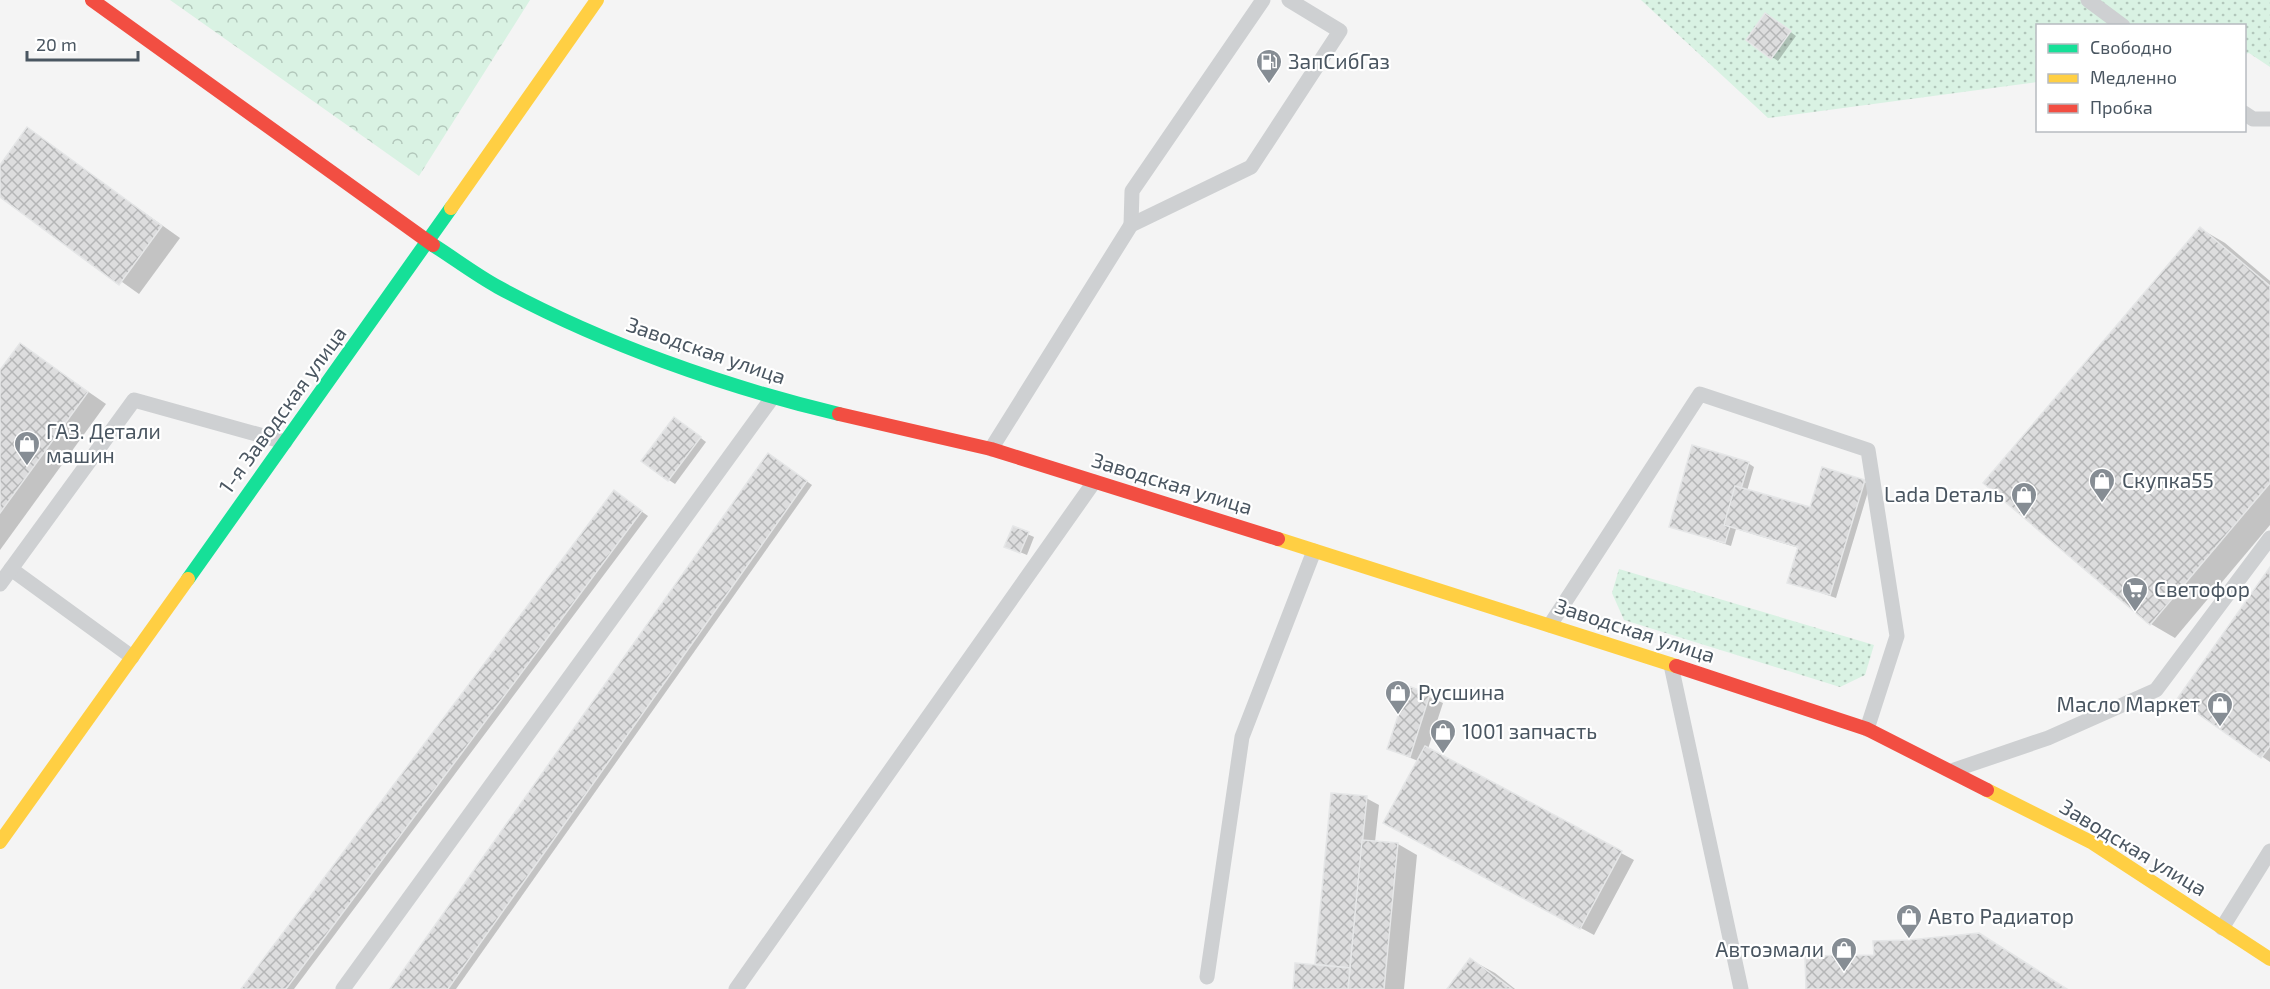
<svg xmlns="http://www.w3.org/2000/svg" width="2270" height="989" font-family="'Exo 2',sans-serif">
<defs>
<pattern id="grass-dots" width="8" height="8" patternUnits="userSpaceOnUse" patternTransform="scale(1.5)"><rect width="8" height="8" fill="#d9f2e3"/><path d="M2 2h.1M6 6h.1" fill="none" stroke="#b2c7bb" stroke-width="1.8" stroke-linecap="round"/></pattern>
<pattern id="forest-crowns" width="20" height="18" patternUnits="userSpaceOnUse" patternTransform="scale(1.5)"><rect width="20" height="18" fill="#d9f2e3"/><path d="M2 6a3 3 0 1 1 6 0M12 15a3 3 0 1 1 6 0" fill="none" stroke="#b2c7bb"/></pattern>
<pattern id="building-cross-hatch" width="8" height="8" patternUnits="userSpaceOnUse" patternTransform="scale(1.5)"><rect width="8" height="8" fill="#ddddde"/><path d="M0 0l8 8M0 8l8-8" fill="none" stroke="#b5b6b7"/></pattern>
</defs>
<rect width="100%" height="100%" fill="#f4f4f4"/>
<g fill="url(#grass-dots)">
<polygon points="1641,0 2270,0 2270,67 2249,53 2245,54 2244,26 2038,26 2037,82 1768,118"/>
<polygon points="1619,569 1874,645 1865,675 1840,687 1624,620 1612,593"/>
</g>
<polygon fill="url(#forest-crowns)" points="170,0 530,0 419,176"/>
<g fill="#0003">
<polygon points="1772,18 1796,36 1778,61 1748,40"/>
<polygon points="27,129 180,238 139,294 0,195 0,167"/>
<polygon points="2201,229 2225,243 2270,281 2270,525 2175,638 2151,624"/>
<polygon points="21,345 106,404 0,550 0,373"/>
<polygon points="680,422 706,442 675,484 669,480"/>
<polygon points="775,459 812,485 456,989 391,989"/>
<polygon points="1748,463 1754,467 1747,491 1811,509 1864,482 1870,485 1836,598 1789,582 1799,548 1736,529 1731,546 1670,526"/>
<polygon points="620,496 648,516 294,989 243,989"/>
<polygon points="1014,528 1034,537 1027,555 1012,549"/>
<polygon points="2270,570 2270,762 2179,699"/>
<polygon points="1409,688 1443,703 1428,749 1634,860 1594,935 1398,830 1418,761 1389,749"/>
<polygon points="1332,794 1366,798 1379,805 1375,842 1398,844 1417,855 1404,989 1294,989 1316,966"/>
<polygon points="1471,960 1495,973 1515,989 1449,989"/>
</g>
<g fill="url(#building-cross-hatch)" stroke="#e5e6e7" stroke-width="1.5">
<polygon points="1765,13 1791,31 1771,59 1746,40"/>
<polygon points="27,127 162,226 119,285 0,197 0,165"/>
<polygon points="2200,227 2270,286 2270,483 2150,625 1983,483"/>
<polygon points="20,343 88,392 0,513 0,370"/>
<polygon points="674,417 701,437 668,481 641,461"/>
<polygon points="1692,445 1749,462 1725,543 1669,527"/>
<polygon points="768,453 807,481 448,989 390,989"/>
<polygon points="1822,467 1865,480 1830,595 1787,583 1798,547 1724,525 1735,486 1810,507"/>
<polygon points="614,490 642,511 286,989 241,989"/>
<polygon points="1013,526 1029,532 1020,553 1004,547"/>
<polygon points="2270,567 2270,746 2261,758 2177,699"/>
<polygon points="1408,686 1430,694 1410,757 1387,749"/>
<polygon points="1425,746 1622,851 1580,929 1383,823"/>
<polygon points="1331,793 1367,796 1350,968 1315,964"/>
<polygon points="1362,840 1398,843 1384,989 1348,989"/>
<polygon points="1979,933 2067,989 1806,989 1805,956 1874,955 1873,941 1909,940"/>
<polygon points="1470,958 1512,989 1447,989"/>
<polygon points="1295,963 1350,968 1348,989 1293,989"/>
</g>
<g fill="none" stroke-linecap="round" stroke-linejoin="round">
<g stroke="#ced0d2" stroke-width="15">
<polyline points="2088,0 2123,26"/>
<polyline points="2244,113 2253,119 2270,119"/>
<polyline points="1131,225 1132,191 1263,0"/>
<polyline points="991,449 1131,225 1251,167 1340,31 1289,0"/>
<polyline points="11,569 132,657"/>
<polyline points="0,584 134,400 285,442"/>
<polyline points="1550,625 1700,394 1868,450 1897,636 1867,729"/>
<polyline points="1671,665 1741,989"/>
<polyline points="1954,770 2048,738 2156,690 2270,538"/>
<polyline points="2222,928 2270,851"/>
<polyline points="1207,977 1242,737 1314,551"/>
<polyline points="343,989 772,398"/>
<polyline points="736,989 1094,482"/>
</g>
<g stroke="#16e098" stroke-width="14">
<path d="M433 245C455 259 476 275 498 287 601 343 725 387 839 414"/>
<polyline points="188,579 451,208"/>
</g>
<g stroke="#ffcf43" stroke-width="14">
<polyline points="451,208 597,0"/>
<polyline points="1278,539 1676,666"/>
<polyline points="1987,790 2091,842 2270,959"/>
<polyline points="0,842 188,579"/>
</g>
<g stroke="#f24e42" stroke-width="14">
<polyline points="92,0 433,245"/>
<polyline points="839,414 991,449 1278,539"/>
<polyline points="1676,666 1867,729 1987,790"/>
</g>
</g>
<defs>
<symbol id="fuel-pin" viewBox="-11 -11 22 30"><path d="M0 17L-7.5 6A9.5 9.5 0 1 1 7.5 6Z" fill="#868d94" stroke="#fff"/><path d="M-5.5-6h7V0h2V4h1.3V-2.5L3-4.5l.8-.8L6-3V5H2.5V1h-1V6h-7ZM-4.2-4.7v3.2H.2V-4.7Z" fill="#fff"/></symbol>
<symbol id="shop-pin" viewBox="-11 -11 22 30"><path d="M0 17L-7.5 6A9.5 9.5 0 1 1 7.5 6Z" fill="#868d94" stroke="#fff"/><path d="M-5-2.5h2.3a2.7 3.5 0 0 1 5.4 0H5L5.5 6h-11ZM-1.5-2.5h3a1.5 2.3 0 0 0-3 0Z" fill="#fff"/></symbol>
<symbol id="supermarket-pin" viewBox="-11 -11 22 30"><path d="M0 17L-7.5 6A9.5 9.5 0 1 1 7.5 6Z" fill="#868d94" stroke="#fff"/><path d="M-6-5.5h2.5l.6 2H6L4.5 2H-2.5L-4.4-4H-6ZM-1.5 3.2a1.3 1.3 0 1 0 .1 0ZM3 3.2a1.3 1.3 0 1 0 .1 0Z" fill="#fff"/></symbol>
</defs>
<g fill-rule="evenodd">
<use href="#fuel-pin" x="1254" y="47" width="30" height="40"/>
<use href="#shop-pin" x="12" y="429" width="30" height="40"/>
<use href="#shop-pin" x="2087" y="466" width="30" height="40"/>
<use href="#shop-pin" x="2009" y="480" width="30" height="40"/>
<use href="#supermarket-pin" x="2120" y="575" width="30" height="40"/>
<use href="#shop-pin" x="1383" y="678" width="30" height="40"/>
<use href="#shop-pin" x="2205" y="690" width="30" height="40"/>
<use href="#shop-pin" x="1428" y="717" width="30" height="40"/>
<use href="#shop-pin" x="1894" y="902" width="30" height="40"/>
<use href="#shop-pin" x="1829" y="935" width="30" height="40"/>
</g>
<g text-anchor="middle" stroke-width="4.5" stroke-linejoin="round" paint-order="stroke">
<g font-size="21" fill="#4a5661" stroke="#fff" text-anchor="start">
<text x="1288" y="69">ЗапСибГаз</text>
<text x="46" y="439">ГАЗ. Детали<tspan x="46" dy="24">машин</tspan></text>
<text x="2122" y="488">Скупка55</text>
<text x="2004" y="502" text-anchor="end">Lada Dеталь</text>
<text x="2154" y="597">Светофор</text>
<text x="1418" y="700">Русшина</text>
<text x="2200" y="712" text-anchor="end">Масло Маркет</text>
<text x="1462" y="739">1001 запчасть</text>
<text x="1928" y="924">Авто Радиатор</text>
<text x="1824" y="957" text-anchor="end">Автоэмали</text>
</g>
<g font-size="21" fill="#4a5661" stroke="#fff">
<text transform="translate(706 351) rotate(19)" y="7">Заводская улица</text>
<text transform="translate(283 410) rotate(-54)" y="7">1-я Заводская улица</text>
<text transform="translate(1172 484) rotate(17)" y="7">Заводская улица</text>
<text transform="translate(1635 631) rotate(18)" y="7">Заводская улица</text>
<text transform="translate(2133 848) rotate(31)" y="7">Заводская улица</text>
</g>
</g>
<rect x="2036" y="24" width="210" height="108" fill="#ffffff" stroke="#b7bbc0" stroke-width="1.5"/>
<rect x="2048" y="44" width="30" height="9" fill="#16e098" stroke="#b7bbc0" stroke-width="1.5"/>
<text x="2090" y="54" font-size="18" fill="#4a5661">Свободно</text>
<rect x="2048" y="74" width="30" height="9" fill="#ffcf43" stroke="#b7bbc0" stroke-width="1.5"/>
<text x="2090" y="84" font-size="18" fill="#4a5661">Медленно</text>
<rect x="2048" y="104" width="30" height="9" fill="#f24e42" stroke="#b7bbc0" stroke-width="1.5"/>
<text x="2090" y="114" font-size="18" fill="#4a5661">Пробка</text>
<path d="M27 51v9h111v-9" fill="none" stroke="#4a5661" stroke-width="3"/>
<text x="36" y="51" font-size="18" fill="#4a5661" stroke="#ffffff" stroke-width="4.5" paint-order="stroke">20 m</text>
</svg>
